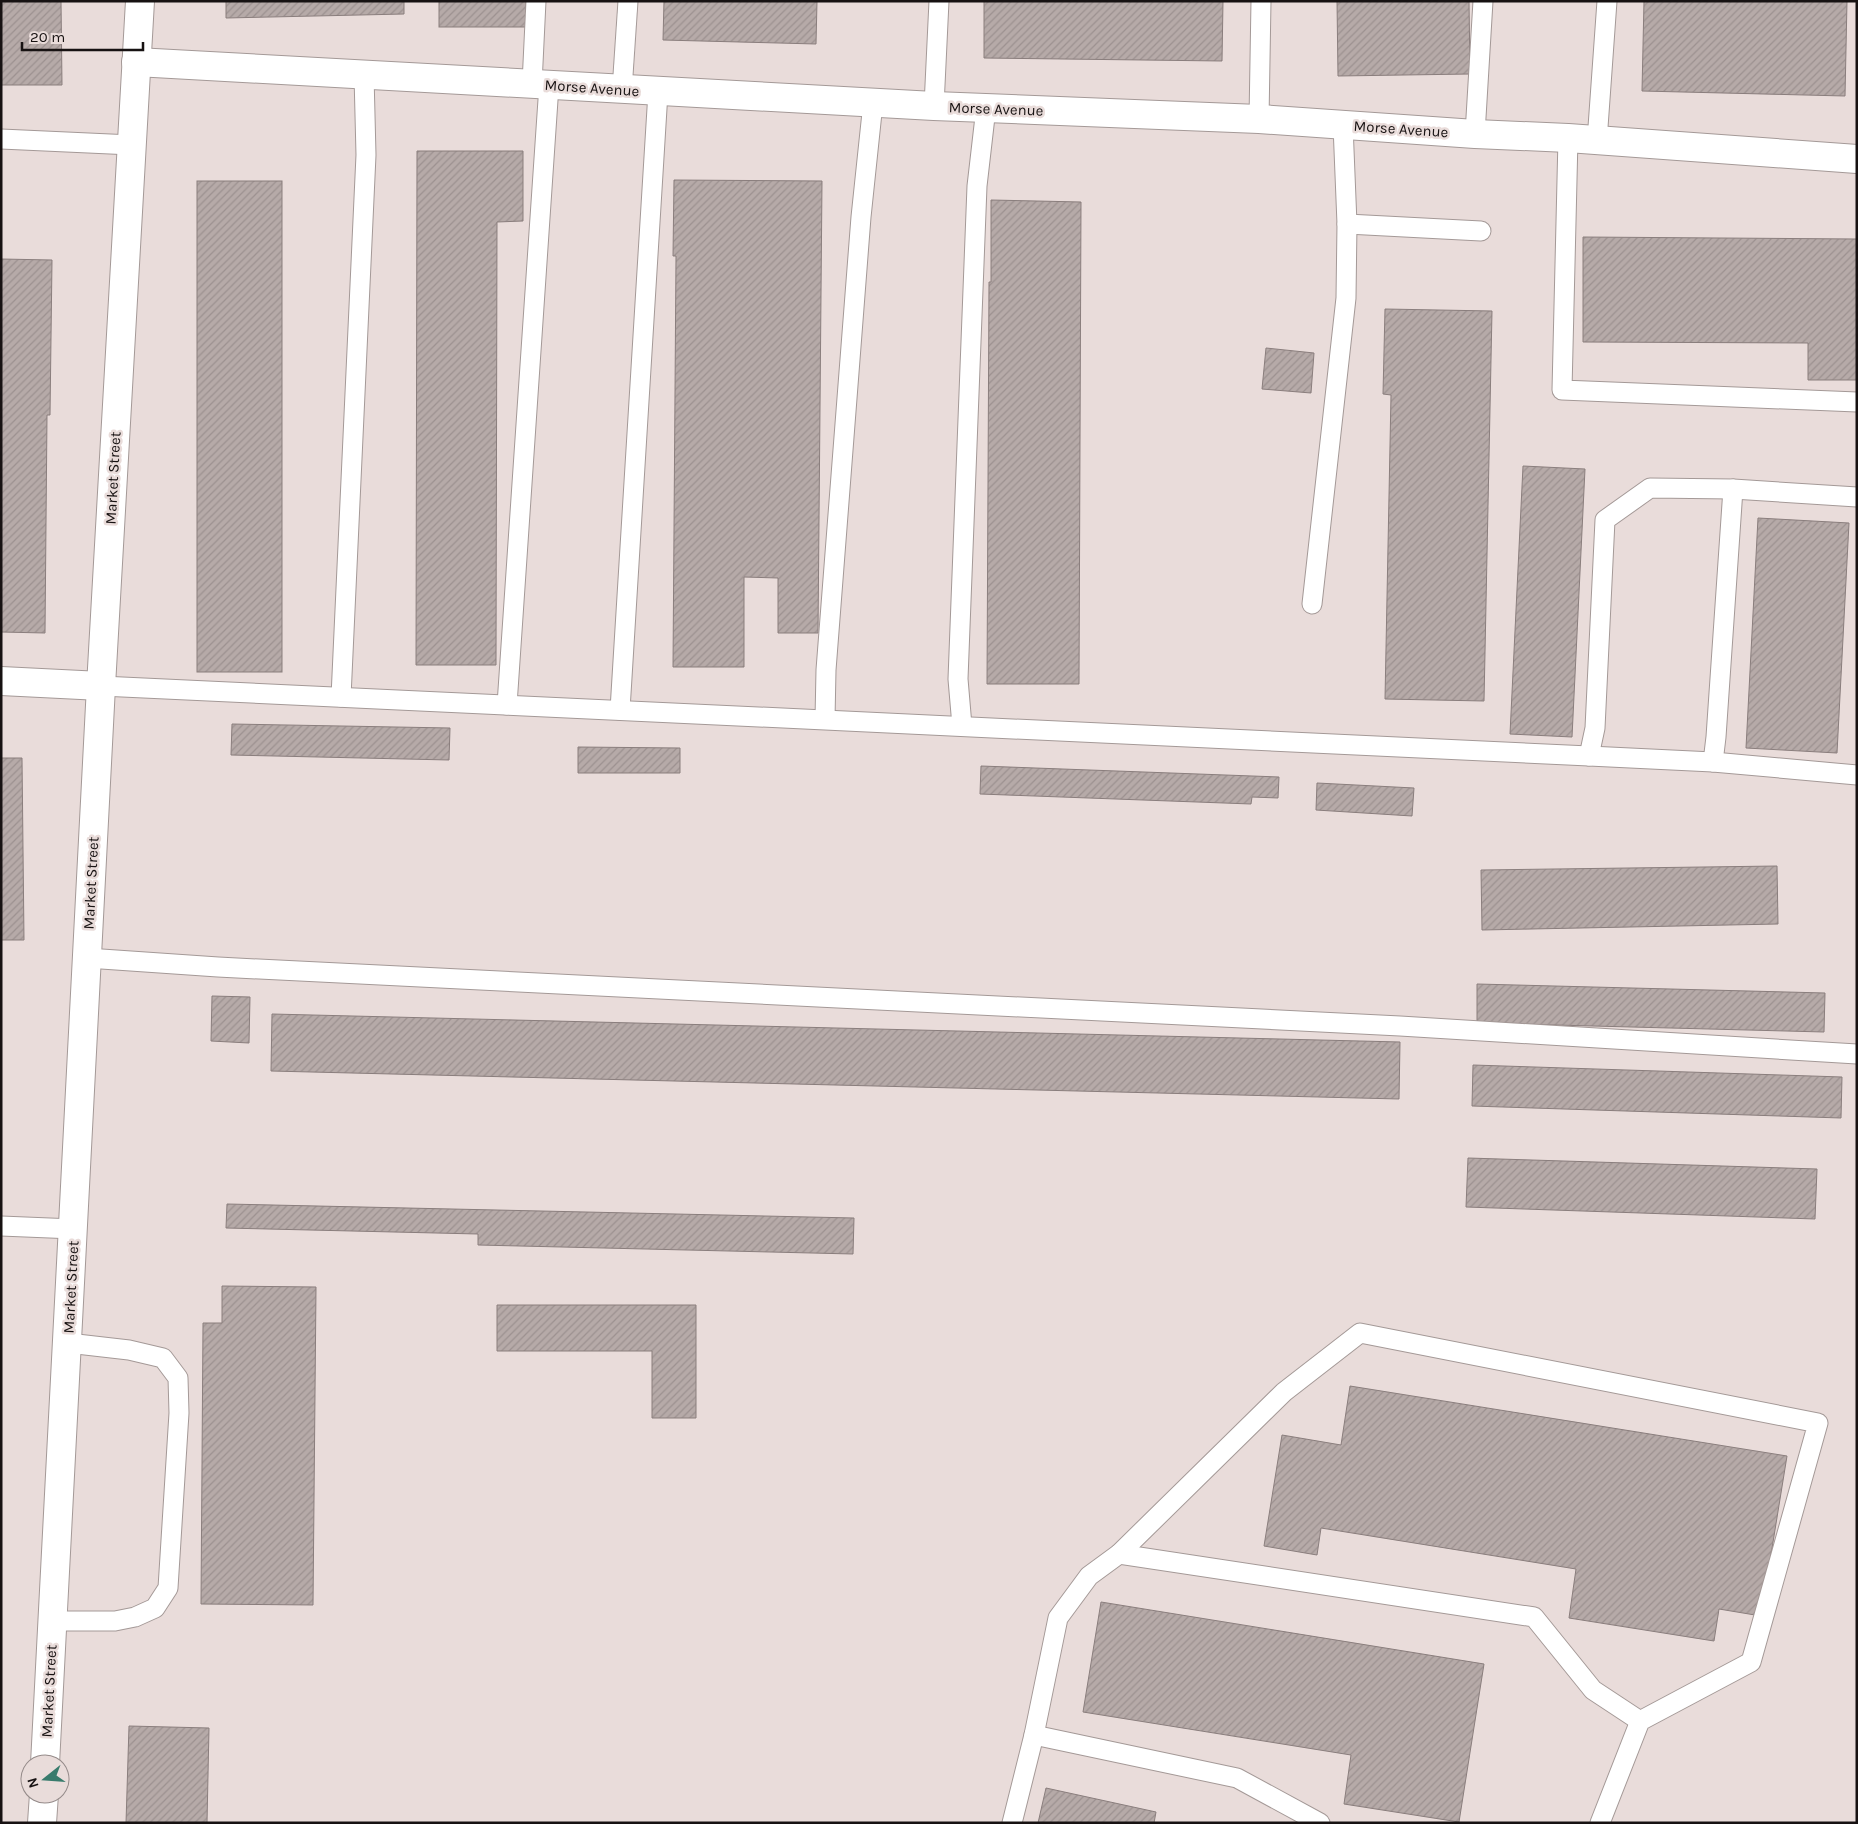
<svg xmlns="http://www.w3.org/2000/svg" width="1858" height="1824" font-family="Karla,sans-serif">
<defs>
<pattern id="building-hatch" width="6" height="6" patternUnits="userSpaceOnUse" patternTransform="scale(1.25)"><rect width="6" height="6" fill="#b6aaa8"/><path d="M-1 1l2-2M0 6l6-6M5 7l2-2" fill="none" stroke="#9c9190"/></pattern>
</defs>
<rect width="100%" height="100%" fill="#e9dcda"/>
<g fill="url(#building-hatch)" stroke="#8a7e7d">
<polygon points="1,1 61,1 62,85 1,85"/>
<polygon points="226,1 404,1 404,14 226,18"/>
<rect x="439" y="1" width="87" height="26"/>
<polygon points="664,1 817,1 816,44 663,40"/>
<polygon points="984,1 1223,1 1222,61 984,58"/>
<polygon points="1337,1 1469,1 1470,74 1338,76"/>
<polygon points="1644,1 1847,1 1845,96 1642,91"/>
<polygon points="417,151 523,151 523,221 497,222 496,665 416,665"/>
<polygon points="674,180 822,181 818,633 778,633 778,578 744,577 744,667 673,667 676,256 673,256"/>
<rect x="197" y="181" width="85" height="491"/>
<polygon points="991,200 1081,202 1079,684 987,684 989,282 991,282"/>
<polygon points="1583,237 1857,239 1857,380 1808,380 1808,343 1583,342"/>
<polygon points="1,259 52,260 50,415 47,415 45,633 1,632"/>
<polygon points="1385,309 1492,311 1484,701 1385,699 1391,395 1383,394"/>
<polygon points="1266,348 1314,353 1311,393 1262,389"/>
<polygon points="1523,466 1585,469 1572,737 1510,734"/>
<polygon points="1758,518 1849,523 1837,753 1746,748"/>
<polygon points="232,724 450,728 449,760 231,755"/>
<polygon points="578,747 680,748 680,773 578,773"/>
<polygon points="1,758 22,758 24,940 1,940"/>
<polygon points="981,766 1279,777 1278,798 1252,797 1251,804 980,794"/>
<polygon points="1317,783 1414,788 1412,816 1316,810"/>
<polygon points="1777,866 1778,924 1482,930 1481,870"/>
<polygon points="1477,984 1825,993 1824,1032 1477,1023"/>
<polygon points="212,996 250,997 249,1043 211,1041"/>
<polygon points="272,1014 1400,1042 1399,1099 271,1071"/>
<polygon points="1473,1065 1842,1077 1841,1118 1472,1106"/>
<polygon points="1468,1158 1817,1169 1815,1219 1466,1207"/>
<polygon points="227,1204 854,1218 853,1254 478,1245 478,1234 226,1228"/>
<polygon points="222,1286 316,1287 313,1605 201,1604 203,1323 222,1323"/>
<polygon points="497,1305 696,1305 696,1418 652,1418 652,1351 497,1351"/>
<polygon points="1350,1386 1787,1456 1761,1616 1719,1609 1714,1641 1569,1618 1576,1569 1321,1528 1317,1555 1264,1546 1282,1435 1341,1445"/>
<polygon points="1101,1602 1484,1664 1459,1822 1344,1804 1351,1755 1083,1712"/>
<polygon points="129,1726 209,1728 207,1823 126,1823"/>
<polygon points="1046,1788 1156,1812 1154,1823 1038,1823"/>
</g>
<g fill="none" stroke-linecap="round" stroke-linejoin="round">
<defs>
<g id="service">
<polyline points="532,84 536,1"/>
<polyline points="622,90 628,1"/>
<polyline points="934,106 939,1"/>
<polyline points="1259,119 1261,1"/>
<polyline points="1343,125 1347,224 1481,231"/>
<polyline points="1475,134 1483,1"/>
<polyline points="1568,138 1562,390 1857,402"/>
<polyline points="1,139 132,145"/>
<polyline points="1597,141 1607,1"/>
<polyline points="1312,604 1346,298 1347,224"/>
<polyline points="101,686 1589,756 1713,762 1857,775"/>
<polyline points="341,697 366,155 364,75"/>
<polyline points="507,705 549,85"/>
<polyline points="620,710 658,92"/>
<polyline points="825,719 826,670 861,217 873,103"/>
<polyline points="962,726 958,679 977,186 986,108"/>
<polyline points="1589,756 1595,728 1605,520 1650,488 1733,489 1857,497"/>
<polyline points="1713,762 1716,737 1733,489"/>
<polyline points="87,958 218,967 1400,1026 1857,1054"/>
<polyline points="1,1226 74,1229"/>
<polyline points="1119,1554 1534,1617 1593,1690 1640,1721"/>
<polyline points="53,1621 115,1621 135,1617 155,1608 168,1588 179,1413 178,1378 163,1358 129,1350 68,1343"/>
<polyline points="1034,1735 1237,1778 1320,1823"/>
<polyline points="1012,1823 1034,1735 1058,1618 1089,1576 1119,1554 1284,1392 1360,1333 1818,1423 1751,1662 1640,1721 1600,1823"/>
</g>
<g id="minor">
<polyline points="136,62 934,106 1259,119 1475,134 1568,138 1857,159"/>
<polyline points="1,681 101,686"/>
</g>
<g id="tertiary">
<polyline points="45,1764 101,686 140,1"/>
<polyline points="42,1823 44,1794"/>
</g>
</defs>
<use href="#service" stroke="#a49997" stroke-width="21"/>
<use href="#minor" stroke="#a49997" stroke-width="30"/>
<use href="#tertiary" stroke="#a49997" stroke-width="30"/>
<use href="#service" stroke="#fff" stroke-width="19"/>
<use href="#minor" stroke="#fff" stroke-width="28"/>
<use href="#tertiary" stroke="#fff" stroke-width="28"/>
</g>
<g text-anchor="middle" stroke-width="5" stroke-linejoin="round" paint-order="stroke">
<g font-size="15" fill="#171212" stroke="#e9dcda">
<text transform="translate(592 88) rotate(4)" y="5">Morse Avenue</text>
<text transform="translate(996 109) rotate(2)" y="5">Morse Avenue</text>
<text transform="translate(1401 129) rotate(4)" y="5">Morse Avenue</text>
<text transform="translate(113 478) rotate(-87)" y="5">Market Street</text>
<text transform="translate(91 883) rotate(-87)" y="5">Market Street</text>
<text transform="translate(71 1287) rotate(-87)" y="5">Market Street</text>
<text transform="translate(49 1691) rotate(-87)" y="5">Market Street</text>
</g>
</g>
<rect width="1858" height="1824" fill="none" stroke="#171212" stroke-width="5"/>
<g transform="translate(45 1779) rotate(253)"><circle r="24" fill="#e9dcda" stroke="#958b8a"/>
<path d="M0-4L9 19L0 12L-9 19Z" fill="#387b6c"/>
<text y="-8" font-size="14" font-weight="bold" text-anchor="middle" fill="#171212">N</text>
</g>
<path d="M22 42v8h121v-8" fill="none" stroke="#171212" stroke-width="2.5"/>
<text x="30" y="42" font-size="15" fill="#171212" stroke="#e9dcda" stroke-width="4" paint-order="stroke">20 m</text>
</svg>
